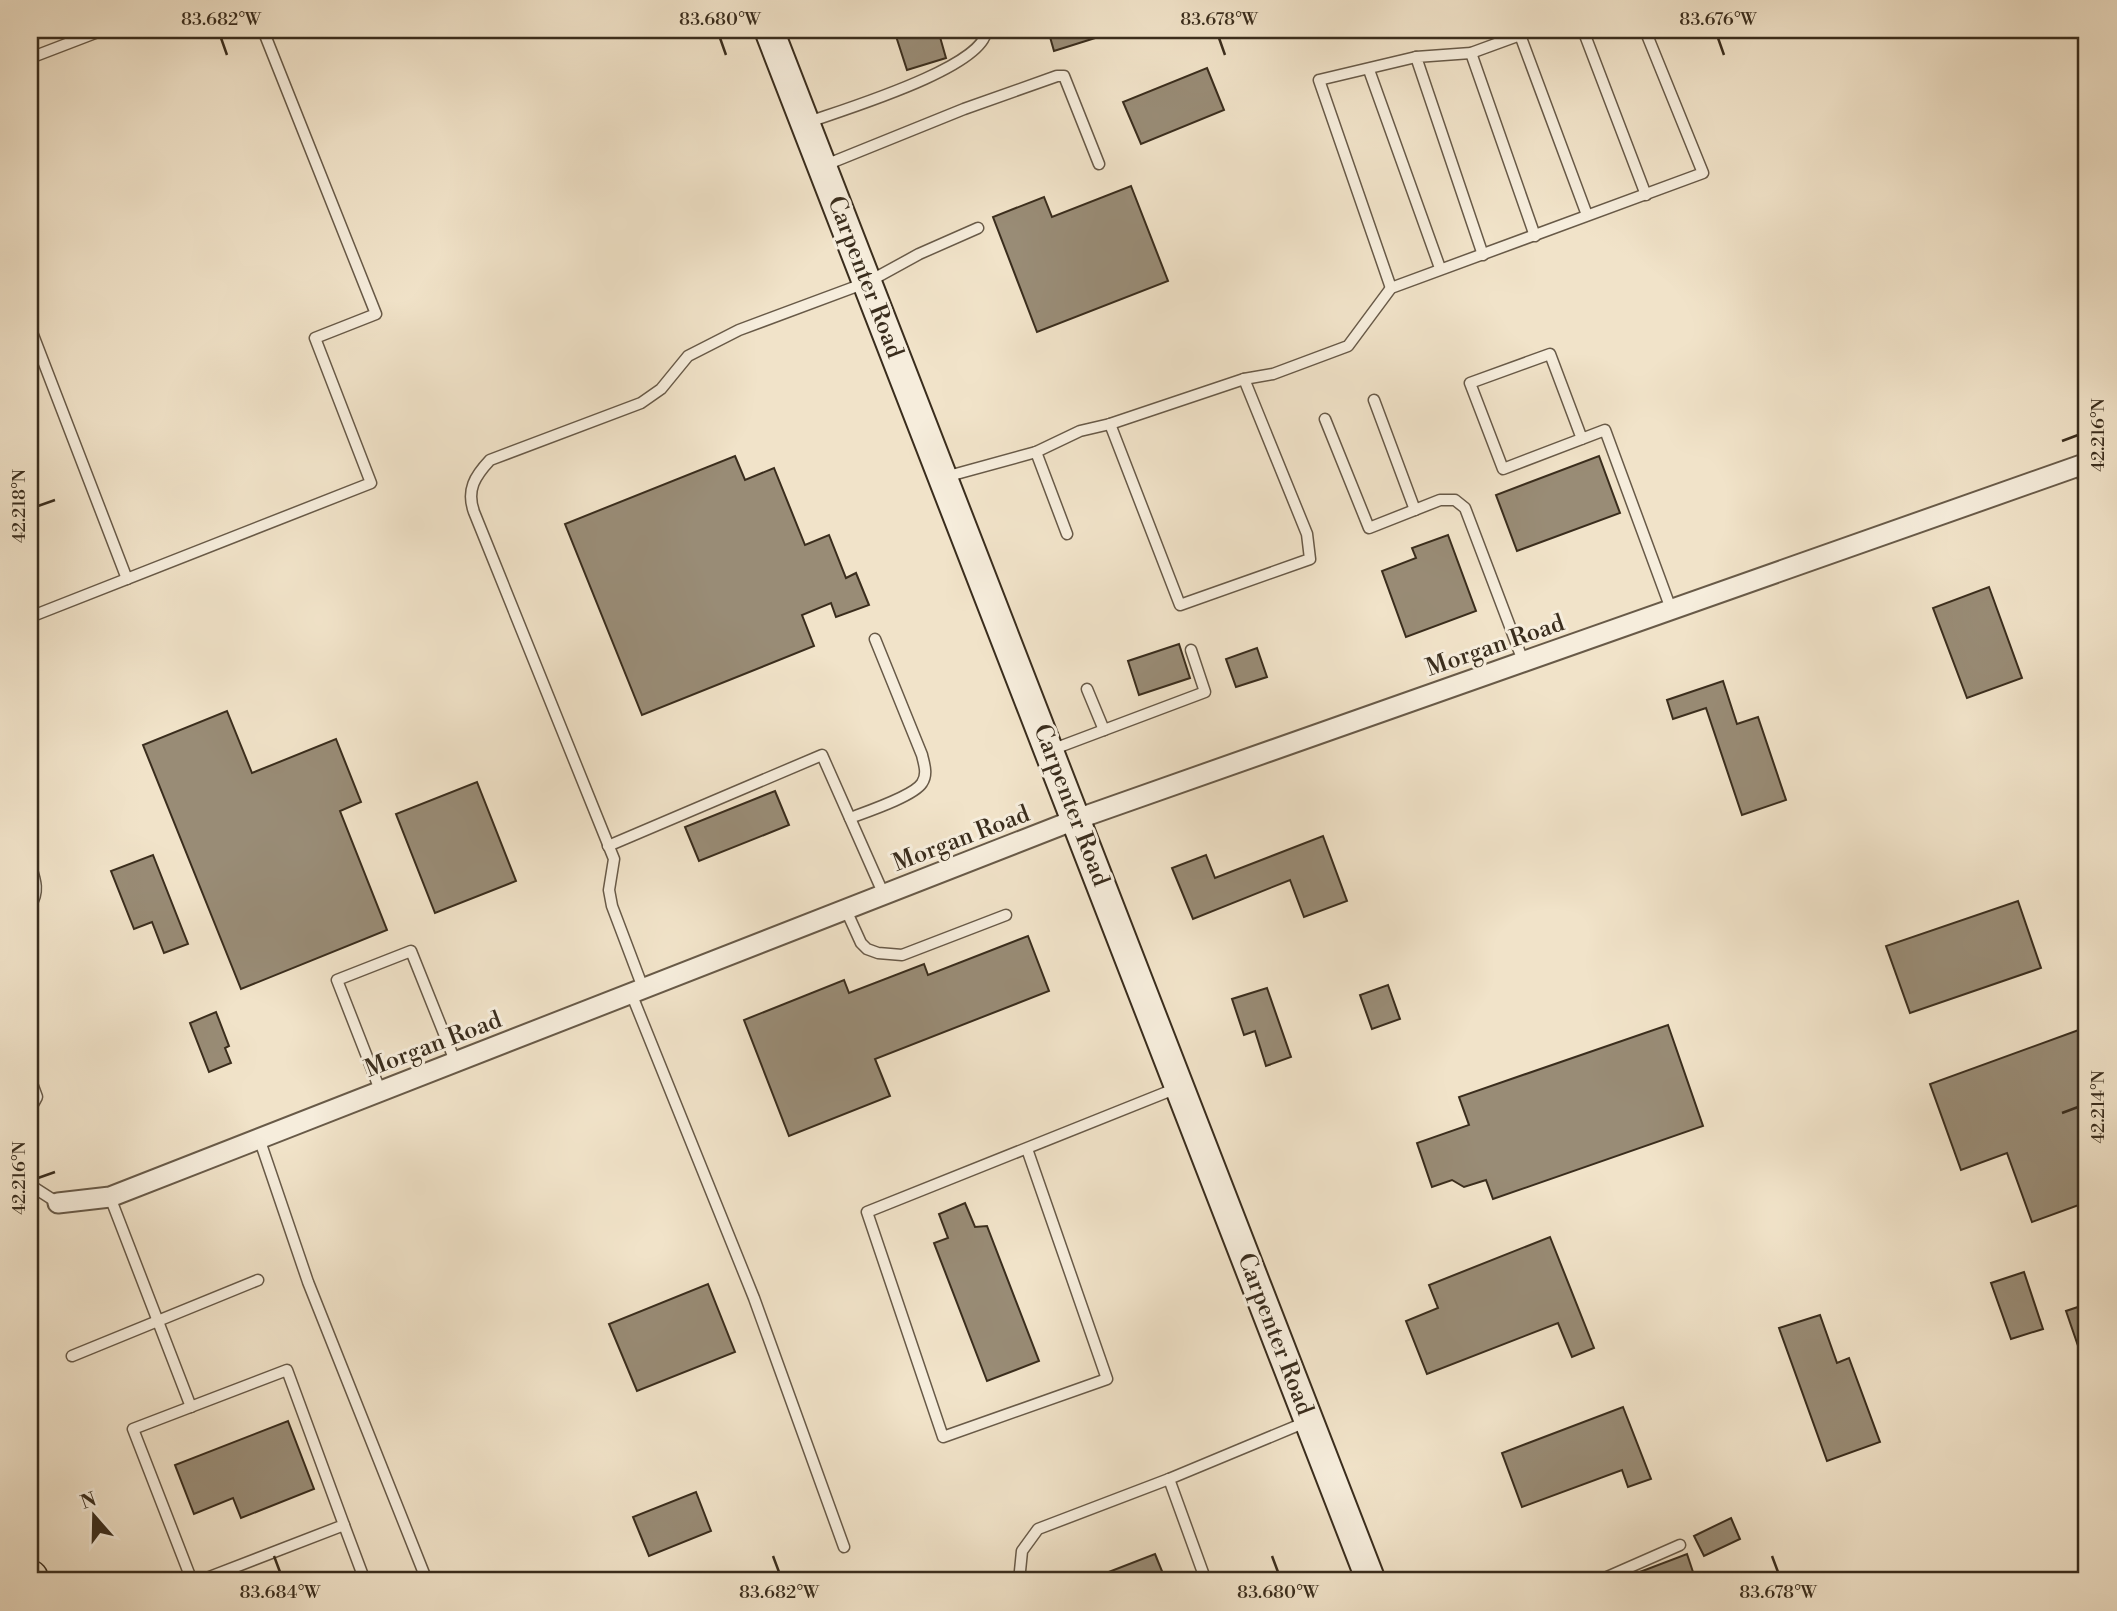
<svg xmlns="http://www.w3.org/2000/svg" width="2117" height="1611" font-family="'Libre Bodoni',serif">
<rect width="100%" height="100%" fill="#f1e3c9"/>
<filter id="stains"><feTurbulence type="fractalNoise" baseFrequency=".00286" numOctaves="4"/><feColorMatrix values="0 0 0 0 .2 0 0 0 0 .09 0 0 0 0 .02 0 0 0 .5 -.17"/></filter>
<radialGradient id="worn" r=".72"><stop offset=".6" stop-color="#630" stop-opacity="0"/><stop offset="1" stop-color="#630" stop-opacity=".3"/></radialGradient>
<g fill="#998c76" stroke="#3a2d1d" stroke-width="2">
<polygon points="894,30 938,30 946,58 907,70"/>
<polygon points="1048,30 1110,30 1111,33 1054,51"/>
<polygon points="1207,68 1224,110 1141,144 1123,102"/>
<polygon points="1131,186 1168,281 1037,332 993,217 1044,197 1052,217"/>
<polygon points="735,456 745,480 774,468 805,545 829,535 846,578 856,573 869,605 836,617 831,603 802,615 814,646 642,715 565,524"/>
<polygon points="1599,456 1620,513 1517,551 1496,495"/>
<polygon points="1448,535 1476,611 1406,637 1382,571 1416,558 1412,548"/>
<polygon points="1989,587 2022,678 1967,698 1933,608"/>
<polygon points="1179,644 1190,678 1139,695 1128,661"/>
<polygon points="1257,648 1267,677 1236,687 1226,659"/>
<polygon points="1723,681 1737,724 1758,717 1786,800 1742,815 1706,708 1673,719 1667,700"/>
<polygon points="227,711 252,773 336,739 361,802 340,811 387,930 241,989 143,745"/>
<polygon points="477,782 516,881 435,913 396,814"/>
<polygon points="775,791 789,825 699,861 685,827"/>
<polygon points="1323,836 1347,901 1304,917 1290,880 1193,919 1172,868 1206,855 1215,878"/>
<polygon points="153,855 188,944 164,953 152,922 134,929 111,871"/>
<polygon points="2018,901 2041,968 1910,1013 1886,946"/>
<polygon points="1028,936 1049,991 875,1059 890,1096 789,1136 744,1020 844,980 849,993 924,964 928,975"/>
<polygon points="1388,985 1400,1019 1372,1029 1360,995"/>
<polygon points="1267,988 1291,1057 1266,1066 1255,1031 1244,1035 1232,999"/>
<polygon points="216,1012 229,1046 225,1048 231,1063 209,1072 190,1023"/>
<polygon points="1668,1025 1703,1126 1493,1199 1486,1180 1464,1187 1452,1180 1432,1187 1417,1143 1469,1125 1459,1097"/>
<polygon points="2087,1027 2087,1131 2081,1133 2087,1151 2087,1202 2032,1222 2007,1153 1961,1170 1930,1084"/>
<polygon points="965,1203 975,1227 987,1226 1039,1361 987,1381 934,1243 948,1238 939,1214"/>
<polygon points="1550,1237 1594,1348 1572,1357 1558,1323 1427,1374 1406,1321 1438,1308 1429,1285"/>
<polygon points="2024,1272 2043,1329 2011,1339 1991,1283"/>
<polygon points="708,1284 735,1352 637,1391 609,1324"/>
<polygon points="2087,1304 2087,1365 2085,1366 2066,1311"/>
<polygon points="1820,1315 1837,1363 1849,1358 1880,1442 1827,1461 1779,1328"/>
<polygon points="1623,1407 1651,1479 1628,1487 1622,1470 1522,1507 1502,1453"/>
<polygon points="288,1421 314,1489 241,1518 233,1498 194,1514 175,1465"/>
<polygon points="696,1492 711,1531 649,1556 633,1517"/>
<polygon points="1731,1518 1740,1539 1704,1556 1694,1536"/>
<polygon points="1155,1554 1166,1581 1088,1581 1088,1580"/>
<polygon points="1687,1554 1693,1572 1677,1577 1679,1581 1616,1581"/>
</g>
<g fill="none" stroke-linecap="round" stroke-linejoin="round">
<defs>
<g id="lane">
<polyline points="1583,30 1646,195"/>
<polyline points="1520,35 1587,215"/>
<polyline points="1471,53 1535,236"/>
<polyline points="30,58 103,30"/>
<polyline points="1369,70 1440,268"/>
<path d="M806 123C839 111 987 67 986 30"/>
<polyline points="823,166 964,109 1057,76 1064,76 1099,164"/>
<polyline points="1483,255 1416,57 1471,53 1534,30"/>
<polyline points="1391,288 1319,80 1416,57"/>
<polyline points="30,327 127,579"/>
<polyline points="1374,400 1415,510"/>
<polyline points="1325,419 1369,528 1440,500 1455,500 1465,508 1523,661"/>
<polyline points="1110,424 1180,605 1310,559 1307,534 1244,379"/>
<polyline points="1582,439 1550,354 1470,383 1503,469 1605,430 1671,609"/>
<polyline points="1036,452 1067,534"/>
<polyline points="2079,466 2087,489"/>
<polyline points="945,477 1036,452 1080,431 1110,424 1244,379 1273,374 1348,346 1391,288 1703,173 1645,30"/>
<polyline points="30,617 371,483 315,338 376,314 263,30"/>
<polyline points="1087,689 1104,730"/>
<polyline points="1051,750 1205,692 1191,650"/>
<path d="M850 818C866 812 914 796 922 783 928 774 924 764 922 755L875 639"/>
<polyline points="608,846 822,755 884,895"/>
<path d="M30 864C35 879 40 892 30 906"/>
<polyline points="846,910 861,943 867,949 878,953 902,955 1006,915"/>
<path d="M643 988 612 906 609 890 614 859 474 512C466 490 475 476 490 460L641 403 661 389 688 356 739 330 868 282 919 254 978 228"/>
<polyline points="631,993 754,1298 844,1547"/>
<polyline points="30,1078 37,1097 30,1110"/>
<polyline points="380,1090 337,980 411,951 455,1061"/>
<polyline points="259,1138 308,1282 427,1581"/>
<polyline points="1027,1149 1107,1379 943,1437 867,1212 1177,1088"/>
<polyline points="30,1185 58,1203"/>
<polyline points="110,1197 191,1407"/>
<polyline points="72,1356 258,1280"/>
<polyline points="1169,1479 1206,1581"/>
<polyline points="344,1525 365,1581"/>
<polyline points="192,1581 133,1429 287,1370 344,1525 199,1581"/>
<polyline points="1019,1581 1022,1551 1038,1529 1169,1479 1306,1422"/>
<polyline points="1598,1581 1680,1545"/>
</g>
<polyline id="street" points="58,1203 110,1197 1077,819 2087,463"/>
<polyline id="secondary" points="769,30 1371,1581"/>
<polyline id="highway" points="30,1578 31,1581"/>
</defs>
<use href="#lane" stroke="#685a48" stroke-width="13"/>
<use href="#street" stroke="#685a48" stroke-width="23"/>
<use href="#secondary" stroke="#3a2d1d" stroke-width="32"/>
<use href="#highway" stroke="#3a2d1d" stroke-width="38"/>
<use href="#lane" stroke="#f6eddc" stroke-width="10"/>
<use href="#street" stroke="#f6eddc" stroke-width="19"/>
<use href="#secondary" stroke="#f6eddc" stroke-width="28"/>
<use href="#highway" stroke="#f1e3c9" stroke-width="35"/>
</g>
<path fill="none" stroke="#3a2d1d" stroke-width="2.5" d="M221 38 227 55M720 38 726 55M1219 38 1225 55M1718 38 1724 55M2062 441 2078 435M38 506 55 500M2062 1113 2078 1107M38 1178 55 1172M274 1556 280 1572M773 1556 779 1572M1272 1556 1278 1572M1772 1556 1778 1572"/>
<g text-anchor="middle" stroke-width="6" stroke-linejoin="round" paint-order="stroke">
<g font-size="24" fill="#3a2d1d" stroke="#f6eddc">
<text transform="translate(866 277) rotate(69)" y="8">Carpenter Road</text>
<text transform="translate(1495 645) rotate(-19)" y="8">Morgan Road</text>
<text transform="translate(1072 805) rotate(69)" y="8">Carpenter Road</text>
<text transform="translate(961 838) rotate(-21)" y="8">Morgan Road</text>
<text transform="translate(433 1044) rotate(-21)" y="8">Morgan Road</text>
<text transform="translate(1276 1334) rotate(69)" y="8">Carpenter Road</text>
</g>
</g>
<rect width="2117" height="1611" fill="none" stroke="#f1e3c9" stroke-width="77"/>
<g transform="translate(94 1516) rotate(340)" stroke="#f6eddc" stroke-width="5" paint-order="stroke">
<path d="M0-5L12 26L0 18L-12 26Z" fill="#3a2d1d"/>
<text y="-10" font-size="19" font-weight="bold" text-anchor="middle" fill="#3a2d1d">N</text>
</g>
<rect x="38" y="38" width="2040" height="1534" fill="none" stroke="#3a2d1d" stroke-width="2.5"/>
<g font-size="18" text-anchor="middle" fill="#3a2d1d">
<text x="221" y="25">83.682°W</text>
<text x="720" y="25">83.680°W</text>
<text x="1219" y="25">83.678°W</text>
<text x="1718" y="25">83.676°W</text>
<text transform="translate(2098 435) rotate(-90)" y="6">42.216°N</text>
<text transform="translate(19 506) rotate(-90)" y="6">42.218°N</text>
<text transform="translate(2098 1107) rotate(-90)" y="6">42.214°N</text>
<text transform="translate(19 1178) rotate(-90)" y="6">42.216°N</text>
<text x="280" y="1598">83.684°W</text>
<text x="779" y="1598">83.682°W</text>
<text x="1278" y="1598">83.680°W</text>
<text x="1778" y="1598">83.678°W</text>
</g>
<rect width="100%" height="100%" filter="url(#stains)"/>
<rect width="100%" height="100%" fill="url(#worn)"/>
</svg>
